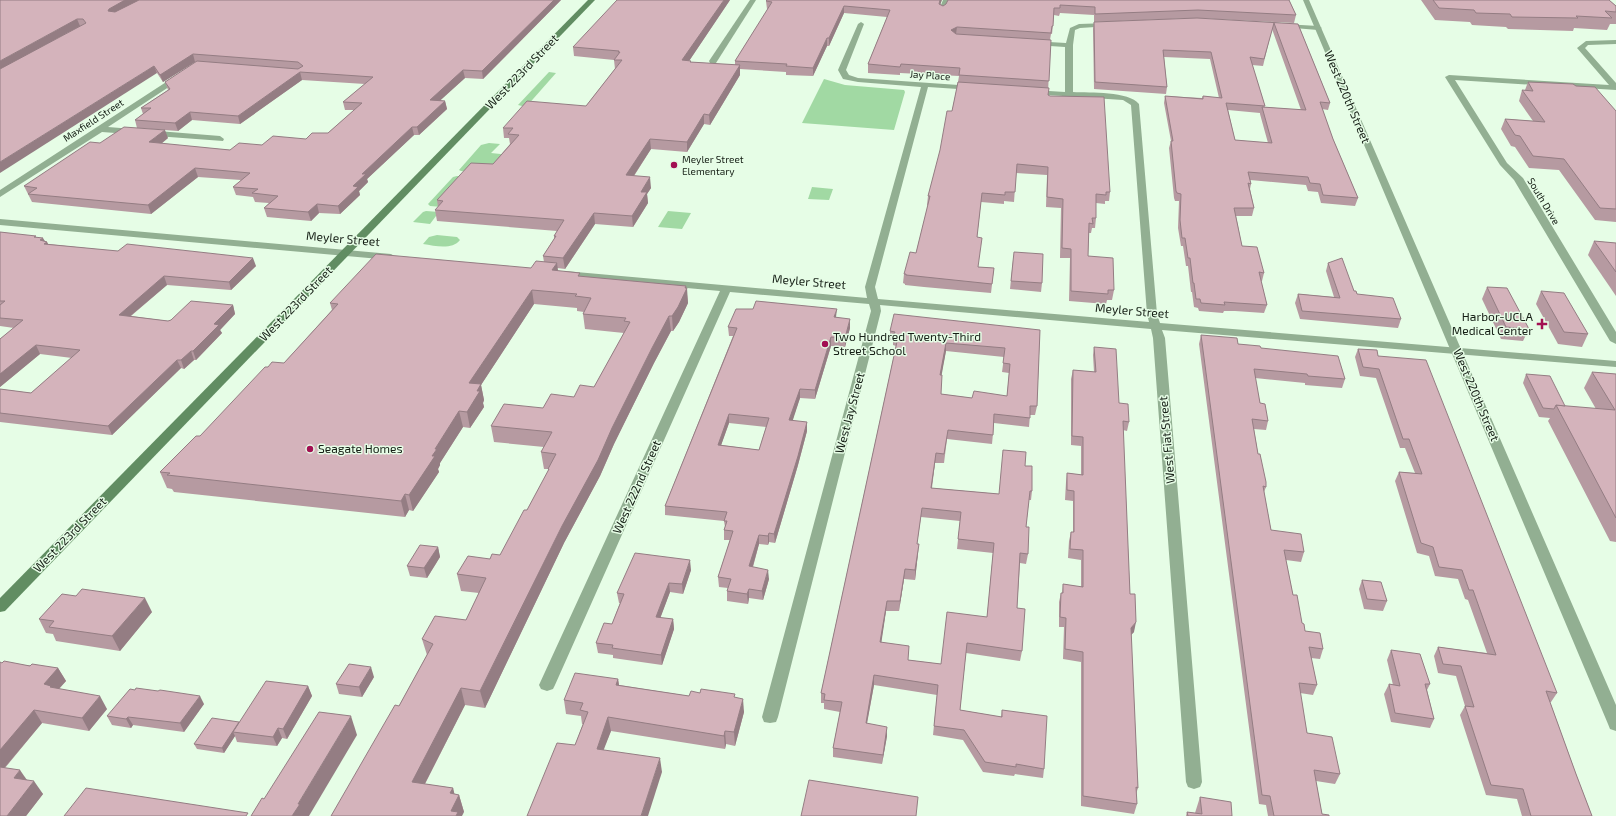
<svg xmlns="http://www.w3.org/2000/svg" width="1616" height="816" font-family="'Exo 2',sans-serif">
<rect width="100%" height="100%" fill="#e6fde6"/>
<g fill="#a1d9a3">
<polygon points="549,72 556,73 526,107 518,105"/>
<polygon points="824,79 845,85 904,90 905,92 894,130 802,123"/>
<polygon points="489,143 500,144 491,153 511,155 495,174 461,171 459,170 481,145"/>
<polygon points="457,176 469,176 442,207 430,206 428,204 453,177"/>
<polygon points="812,187 833,189 829,200 808,199"/>
<polygon points="426,211 439,212 430,224 413,222 423,212"/>
<polygon points="668,211 691,213 682,229 658,227"/>
<path d="M437 235 457 237 460 240C452 250 436 246 423 244L429 237Z"/>
</g>
<g fill="none" stroke-linecap="round" stroke-linejoin="round">
<g fill="#92af92" fill-rule="evenodd">
<polygon points="750,0 756,0 716,63 710,63 709,61"/>
<polygon points="943,0 949,0 945,10 942,12 939,10"/>
<path d="M861 22 864 24 846 70 849 75 858 78 973 86 977 88 973 90 928 87 875 287 878 299 1149 322 1147 314 1131 105 1123 100 1033 94 1029 92 1033 90 1065 92V47L1035 45 1031 43 1032 41 1066 43 1070 28 1079 24 1109 23 1111 24V26L1080 28 1075 30 1073 45V92C1090 93 1129 91 1139 104L1157 314 1160 323 1616 361V367L1162 330 1165 338 1202 782 1200 787 1194 789 1188 787 1186 782 1153 338 1151 329 880 305 881 311 778 717 776 722 770 723 764 722 762 717 871 311 869 304 730 292 555 685 553 689 547 691 541 689 539 685 720 291 565 277 560 274 565 271 867 298 865 287 921 87 858 82 843 79 838 70 858 24Z"/>
<polygon points="1284,24 1318,26 1322,28 1318,30 1282,27 1282,25"/>
<polygon points="1616,40 1616,44 1588,45 1585,48 1616,83 1616,90 1455,80 1507,163 1523,178 1616,332 1616,344 1610,341 1514,180 1500,165 1445,77 1449,75 1609,85 1577,48 1586,41"/>
<polygon points="177,75 183,75 184,77 108,127 220,136 224,139 223,141 102,132 0,197 0,190"/>
<polygon points="0,219 391,254 396,257 391,260 0,225"/>
</g>
<polygon fill="#92af92" fill-rule="evenodd" points="1303,0 1309,0 1616,705 1616,731 1610,729 1608,724"/>
<polygon fill="#618d62" fill-rule="evenodd" points="588,0 595,0 5,611 0,612 0,598"/>
</g>
<g fill="#b69aa1" fill-rule="evenodd">
<polygon points="0,0 561,0 483,79 465,78 440,100 445,101 447,109 419,135 414,135 367,179 368,182 359,191 360,195 340,214 319,213 311,221 267,217 264,208 269,203 255,202 253,197 236,195 233,187 241,180 198,177 151,214 32,202 24,186 100,143 168,138 161,144 230,150 306,139 328,133 354,110 345,110 343,102 365,84 302,80 240,124 192,120 178,131 137,128 135,120 143,114 141,108 168,90 165,82 196,62 195,62 163,82 157,73"/>
<polygon points="730,0 689,61 691,61 691,62 735,65 735,61 768,9 767,9 766,1 940,4 943,6 1289,0 1296,15 1294,23 1196,18 1094,22 1094,15 1060,13 1059,16 1054,15 1052,34 1051,34 1050,40 1048,95 1110,192 1109,201 1105,201 1105,204 1096,203 1096,218 1095,228 1092,228 1091,233 1089,233 1088,256 1114,290 1112,300 1107,300 1106,304 1069,301 1070,258 1060,258 1061,208 1046,207 1047,175 1016,173 1014,202 1004,201 1004,204 981,202 977,237 978,267 994,268 991,293 924,287 905,285 905,284 903,283 904,274 916,253 928,205 927,205 928,196 952,111 958,82 959,76 900,73 900,75 868,73 868,64 887,17 844,13 829,46 827,46 813,76 786,75 786,72 740,69 740,75 710,125 704,124 687,152 651,149 634,176 651,188 647,194 648,203 633,227 595,224 565,269 557,268 558,271 581,276 686,286 688,303 679,322 673,331 671,331 654,363 614,444 600,476 564,543 485,708 465,705 425,784 453,788 454,794 459,795 464,812 331,816 399,706 427,655 422,639 466,620 479,593 461,591 457,574 490,559 500,555 527,510 548,472 548,469 544,469 541,452 544,447 494,442 491,426 543,408 574,397 594,387 624,333 585,329 583,314 584,312 577,311 577,308 534,304 481,385 484,400 483,403 484,407 470,428 463,427 440,463 440,465 438,469 439,472 413,511 409,510 405,517 174,492 172,489 167,488 160,472 200,436 268,367 284,363 332,310 330,303 531,268 544,262 543,256 554,239 554,236 557,231 437,221 435,210 438,207 437,200 493,164 510,144 509,138 504,138 503,128 586,106 615,69 614,60 574,56 573,47"/>
<polygon points="1421,0 1609,0 1616,6 1616,24 1610,24 1607,30 1574,28 1573,31 1508,29 1506,27 1472,25 1470,22 1435,20"/>
<path d="M1197 18 1298 24 1330 103 1328 110 1322 109 1333 139 1358 198 1355 206 1321 203 1318 192 1308 191 1306 185 1250 180 1251 184 1250 189 1254 208 1252 216H1236L1242 246 1264 273 1262 281H1261L1267 305 1264 313 1235 311H1224L1223 313 1199 311 1198 308 1194 307 1192 292H1191L1188 266H1186L1183 246H1181L1178 228 1179 201H1175L1174 198 1169 148 1171 141 1164 103 1165 96 1202 98 1203 96 1219 98 1210 59 1164 57 1167 87 1166 94 1094 89 1093 29 1094 22ZM1272 29 1301 110 1264 107 1265 106 1252 65 1263 66ZM1228 110 1260 113V114L1268 143 1235 140Z"/>
<polygon points="1528,82 1616,111 1616,222 1595,220 1559,170 1529,168 1515,147 1511,146 1501,129 1505,119 1533,121 1519,101 1522,90 1525,90"/>
<polygon points="0,232 36,237 45,241 47,242 48,244 256,266 231,290 167,285 131,316 168,321 233,305 235,314 220,330 222,333 196,360 194,360 184,369 181,368 112,435 0,422 0,389 31,393 72,358 40,354 0,387 0,339 14,328 0,326"/>
<polygon points="1594,241 1616,243 1616,296 1588,255"/>
<polygon points="1013,260 1042,283 1041,292 1010,289"/>
<polygon points="1328,263 1357,294 1401,319 1398,328 1300,319 1295,303 1298,294 1334,297 1326,271"/>
<polygon points="1487,287 1529,329 1523,341 1501,339 1482,299"/>
<polygon points="1541,291 1588,334 1582,347 1558,344 1536,304"/>
<path d="M836 317 850 328 845 347 831 346 815 399 800 398 792 421 807 431 798 465 775 543 769 542 768 545 759 544 753 567 769 579 763 600 749 598 748 604 727 601V591L728 588 719 587 718 577 730 540H724V530L725 527 724 521 665 515V506L733 336H729L728 327ZM729 423 766 427 759 450 721 445Z"/>
<path d="M1040 330 1037 406 1035 415H1030L1029 427 994 423 992 444 947 439 944 463H935L932 488 999 494 1025 466 1032 491 1031 500H1029L1026 527 1028 554 1026 564 1020 563 1017 608 1022 651 1020 661 966 653 960 710 1001 717 1002 710 1044 769 1043 778 1015 774 1014 776 983 772 963 740 933 735 937 695 874 685 867 724 887 736 882 764 833 757V748L840 712 824 709V703H821V693L896 346 893 345V340H890V331ZM946 351 1004 357 1002 372 1009 373 1007 396 972 398 941 394V375ZM921 517 960 521 957 549 993 553 987 617 941 664 908 660 881 642 886 611H899L904 579 915 580 918 553 917 544Z"/>
<polygon points="1201,335 1238,344 1261,348 1345,379 1342,388 1305,385 1305,383 1255,378 1260,403 1268,421 1266,430 1254,429 1258,454 1266,487 1264,492 1271,530 1304,552 1301,562 1286,560 1293,595 1302,623 1305,631 1323,649 1320,659 1311,658 1317,685 1313,695 1300,693 1307,733 1340,774 1335,784 1316,781 1322,814 1329,816 1268,816 1266,805 1259,804 1199,344"/>
<polygon points="1094,347 1119,403 1129,422 1127,431 1123,430 1130,594 1134,632 1131,635 1138,788 1136,794 1137,804 1134,814 1081,806 1081,662 1063,659 1064,627 1059,627 1059,602 1061,593 1062,593 1063,584 1081,587 1081,560 1068,558 1069,541 1071,532 1073,532 1073,501 1065,500 1066,482 1067,473 1081,475 1081,446 1071,445 1071,379 1073,370 1094,372 1093,355"/>
<polygon points="1358,349 1378,356 1557,693 1551,702 1550,702 1576,774 1592,816 1522,816 1517,799 1486,795 1460,715 1465,706 1456,676 1438,673 1434,656 1438,647 1487,653 1468,600 1465,599 1458,579 1435,576 1429,556 1417,553 1395,481 1399,472 1415,473 1405,448 1400,448 1376,378 1360,376 1355,357"/>
<polygon points="1592,372 1616,374 1616,542 1610,541 1548,421 1550,418 1539,417 1523,383 1526,374 1565,406 1596,409 1584,388"/>
<polygon points="438,547 440,557 427,578 410,576 407,566"/>
<polygon points="691,570 683,594 670,592 660,618 673,619 674,629 662,665 613,658 613,655 598,653 596,643 612,624 620,603 619,603 617,593"/>
<polygon points="1362,580 1387,601 1383,611 1364,609 1359,589"/>
<polygon points="152,612 120,651 56,641 53,634 46,633 39,619"/>
<polygon points="1391,650 1430,684 1427,690 1434,719 1430,728 1391,722 1384,694 1389,684 1393,685 1387,660"/>
<polygon points="2,663 58,668 66,681 59,689 107,709 89,731 42,723 5,768 27,780 43,794 26,816 0,816"/>
<polygon points="374,677 362,697 339,694 336,684"/>
<polygon points="618,679 619,685 689,696 736,698 744,712 735,746 726,744 725,749 611,731 603,750 662,772 575,745 583,724 582,724 581,716 566,714 564,700"/>
<polygon points="308,686 312,696 287,739 282,738 277,746 237,742 235,736 224,753 197,749 194,744 239,722"/>
<polygon points="204,704 184,732 133,725 131,728 112,725 107,716"/>
<polygon points="1200,797 1232,816 1186,816 1187,812 1195,813"/>
</g>
<g fill="#947d83">
<polygon points="125,0 140,0 111,16 108,11 109,9"/>
<polygon points="554,0 561,0 483,79 482,71"/>
<polygon points="724,0 730,0 683,70 682,60"/>
<polygon points="940,0 942,0 938,11 939,4"/>
<polygon points="844,6 844,13 829,46 829,38"/>
<polygon points="77,19 80,26 0,70 0,61"/>
<polygon points="957,27 956,34 951,30"/>
<polygon points="827,38 827,46 813,76 813,68"/>
<polygon points="193,54 195,62 163,82 160,75"/>
<polygon points="740,65 740,75 710,125 709,115"/>
<polygon points="154,66 157,73 0,173 0,162"/>
<polygon points="463,70 465,78 432,108 430,100"/>
<polygon points="300,72 302,80 240,124 238,116"/>
<polygon points="445,101 447,109 419,135 417,127"/>
<polygon points="190,112 192,120 178,131 175,123"/>
<polygon points="704,114 704,124 687,152 687,142"/>
<polygon points="412,127 414,135 367,179 368,182 359,191 360,195 340,214 338,206 362,174"/>
<polygon points="165,130 168,138 152,151 149,142"/>
<polygon points="650,139 651,149 627,186 626,175"/>
<polygon points="195,168 198,177 151,214 148,205"/>
<polygon points="650,177 651,188 647,194 648,203 633,227 632,216 641,192"/>
<polygon points="317,204 319,213 311,221 308,212"/>
<polygon points="594,213 595,224 565,269 563,258"/>
<polygon points="43,238 46,243 47,242 51,250 40,240"/>
<polygon points="253,258 256,266 231,290 229,282"/>
<polygon points="557,263 559,278 552,270"/>
<polygon points="164,276 167,285 122,323 119,315"/>
<polygon points="686,286 686,289 687,288 688,303 679,322 673,331 672,316"/>
<polygon points="532,290 534,304 481,385 484,400 483,403 484,407 470,428 467,412 469,383"/>
<polygon points="233,305 235,314 220,330 222,333 196,360 193,351 214,324"/>
<polygon points="837,309 836,317 834,317"/>
<polygon points="669,316 671,331 654,363 614,444 600,476 564,543 485,708 480,691 562,526 652,348"/>
<polygon points="850,319 850,328 845,347 845,338"/>
<polygon points="831,337 831,346 815,399 815,390"/>
<polygon points="946,343 946,351 940,384 940,375"/>
<polygon points="36,345 40,354 0,387 0,374"/>
<polygon points="191,351 194,360 184,369 181,360"/>
<polygon points="177,360 181,368 112,435 108,426"/>
<polygon points="800,389 800,398 790,429 789,420"/>
<polygon points="459,411 463,427 440,463 440,465 438,469 439,472 413,511 409,495 435,449"/>
<polygon points="729,414 729,423 718,454 718,445"/>
<polygon points="807,422 807,431 798,465 775,543 774,534"/>
<polygon points="936,453 935,463 930,497 931,488"/>
<polygon points="405,494 409,510 405,517 401,501"/>
<polygon points="769,533 769,542 768,545 768,536"/>
<polygon points="759,535 759,544 750,576 749,566"/>
<polygon points="919,544 915,580 915,570"/>
<polygon points="438,547 440,557 427,578 424,568"/>
<polygon points="690,560 691,570 683,594 682,584"/>
<polygon points="905,569 904,579 899,611 900,601"/>
<polygon points="768,570 769,579 763,600 762,591"/>
<polygon points="669,583 670,592 657,627 656,617"/>
<polygon points="749,589 749,598 748,604 747,594"/>
<polygon points="145,598 152,612 120,651 112,636"/>
<polygon points="887,601 886,611 880,652 880,642"/>
<polygon points="673,619 674,629 662,665 661,655"/>
<polygon points="1136,622 1134,632 1129,637 1131,628"/>
<polygon points="371,667 374,677 362,697 359,687"/>
<polygon points="58,668 66,681 55,693 44,684"/>
<polygon points="874,675 874,685 865,733 866,723"/>
<polygon points="618,679 620,692 616,685"/>
<polygon points="308,686 312,696 287,739 283,729"/>
<polygon points="461,688 465,705 417,799 412,782"/>
<polygon points="100,696 107,709 89,731 82,718"/>
<polygon points="200,696 204,704 184,732 180,723"/>
<polygon points="743,699 744,712 735,746 734,732"/>
<polygon points="34,710 42,723 0,773 0,750"/>
<polygon points="351,716 357,735 309,816 292,816 298,804"/>
<polygon points="128,717 133,725 131,728 126,719"/>
<polygon points="608,717 611,731 599,762 597,749"/>
<polygon points="239,722 233,732 235,736 224,753 222,748"/>
<polygon points="887,727 887,736 882,764 883,755"/>
<polygon points="278,728 282,738 277,746 273,737"/>
<polygon points="725,731 726,744 725,749 724,736"/>
<polygon points="660,758 662,772 648,816 641,816"/>
<polygon points="20,770 29,783 14,778"/>
<polygon points="34,781 43,794 26,816 7,816"/>
<polygon points="453,788 456,800 459,795 464,812 462,816 453,816 451,811 450,793"/>
</g>
<g fill="#d4b3bb" stroke="#947d83" fill-rule="evenodd">
<polygon points="0,0 125,0 109,9 108,11 115,12 139,0 554,0 482,71 463,70 430,100 445,101 417,127 412,127 362,174 366,174 353,186 358,187 338,206 317,204 308,212 264,208 278,196 252,193 258,189 233,187 250,173 195,168 148,205 28,194 37,188 24,186 90,142 100,143 124,127 165,130 149,142 230,150 239,143 262,145 273,136 306,139 312,133 328,133 362,103 343,102 373,77 300,72 238,116 190,112 175,123 135,120 151,108 141,108 170,89 165,82 197,61 298,69 303,66 298,62 193,54 160,75 154,66 0,162 0,69 86,23 83,19 77,19 0,61"/>
<polygon points="617,0 724,0 682,60 691,61 690,62 740,65 709,115 704,114 687,142 650,139 626,175 650,177 641,192 647,192 632,216 594,213 563,258 543,256 556,236 554,236 564,220 435,210 443,201 437,200 471,163 493,164 519,135 508,134 513,128 503,128 527,101 586,106 622,60 614,60 620,52 618,52 619,51 573,47"/>
<polygon points="767,0 940,0 939,4 943,6 946,4 948,0 1289,0 1296,15 1198,10 1095,14 1095,7 1060,5 1060,8 1054,8 1053,26 1052,26 1051,33 957,27 951,30 956,34 1051,40 1049,81 959,75 960,68 901,64 900,67 868,64 890,10 844,6 829,38 827,38 813,68 786,66 787,64 735,61 772,2 766,1"/>
<polygon points="1433,0 1609,0 1616,6 1616,12 1605,11 1612,18 1576,16 1578,18 1512,17 1510,14 1476,13 1474,10 1439,8"/>
<path d="M1197 18 1298 24 1330 103 1320 102 1333 139 1358 198 1323 195 1320 184 1310 183 1308 177 1248 172 1251 184 1248 183 1254 208H1234L1242 246 1257 247 1264 273 1259 272 1267 305 1237 303 1224 302 1225 305 1201 303 1200 299H1196L1194 283H1193L1190 258H1188L1185 238H1182L1180 220 1181 194 1177 193 1176 191 1171 141H1173L1165 96 1203 99V96L1222 98 1211 52 1163 50 1167 87 1095 82 1094 22ZM1274 23 1306 110 1262 107 1272 143 1235 140 1226 103 1265 106 1250 57 1264 59Z"/>
<polygon points="958,82 1049,88 1048,95 1050,96 1104,97 1110,192 1106,192 1106,195 1096,194 1096,218 1092,218 1093,224 1089,223 1088,256 1113,258 1114,290 1108,290 1108,294 1071,291 1071,249 1062,248 1063,199 1047,197 1048,167 1017,164 1015,192 1005,192 1005,195 982,193 977,237 982,238 978,267 994,268 992,284 925,277 906,275 906,274 904,274 910,252 916,253 930,196 928,196 940,150 947,111 952,111"/>
<polygon points="1528,82 1573,84 1576,86 1595,87 1616,111 1616,209 1600,208 1564,159 1533,156 1520,136 1515,135 1505,119 1545,122 1522,90 1533,91"/>
<polygon points="0,232 36,236 34,237 43,238 40,240 47,242 44,244 118,251 127,244 253,258 229,282 164,276 119,315 168,321 171,320 191,301 233,305 214,324 219,325 193,351 191,351 181,360 177,360 108,426 0,413 0,389 31,393 80,350 36,345 0,374 0,339 23,320 0,318 0,305 5,301 0,301"/>
<polygon points="1594,241 1616,243 1616,272"/>
<polygon points="1014,252 1043,254 1042,283 1011,281"/>
<polygon points="376,254 531,268 536,261 557,263 552,270 580,273 578,276 686,286 685,288 687,288 678,307 672,316 669,316 652,348 612,428 598,460 562,526 480,691 461,688 412,782 453,788 450,793 459,795 451,811 458,812 456,816 331,816 395,705 399,706 433,644 422,639 435,616 466,620 486,578 457,574 468,556 490,559 492,554 500,555 524,510 527,510 549,469 548,469 556,454 541,452 552,432 491,426 504,404 543,408 551,394 574,397 580,385 594,387 630,322 624,321 626,318 583,314 591,298 575,296 577,294 532,290 469,383 481,384 477,391 480,391 467,412 459,411 435,449 437,449 432,456 435,456 409,495 405,494 401,501 167,475 170,473 160,472 196,436 200,436 265,367 268,367 272,362 284,363 338,304 330,303"/>
<polygon points="1342,258 1354,291 1356,291 1357,294 1393,298 1401,319 1302,311 1298,294 1340,298 1328,263"/>
<polygon points="1487,287 1507,288 1529,329 1506,327"/>
<polygon points="1541,291 1564,293 1588,334 1564,332"/>
<path d="M756 301 837 309 834 317 850 319 845 338 831 337 815 390 800 389 789 420 807 422 798 456 774 534 769 533 768 536 759 535 749 566 768 570 762 591 749 589 747 594 727 591 731 579 718 577 733 531 724 530 727 521H724L727 512 665 506 737 328 728 327 736 309H753ZM729 414 769 418 759 450 718 445Z"/>
<path d="M894 314 1040 330 1037 406H1030V418L994 414 993 435 948 430 944 454 936 453 931 488 999 494 1003 450 1026 452 1025 466H1032V491H1030L1026 527H1029L1028 554 1020 553 1017 608 1025 609 1022 651 967 643 960 710 1002 717V710L1047 716 1044 769 1016 764V767L985 762 964 730 934 726 938 685 874 675 866 723 887 727 883 755 833 748 842 702 824 700 825 694 821 693 898 337H893L895 332 890 331ZM946 343 1005 348 1003 363 1010 364 1007 396 974 391 972 398 941 394 942 375H940ZM922 508 961 512 958 539 994 543 987 617 947 612 941 664 908 660 909 646 880 642 887 601H900L905 569 915 570 919 544H917Z"/>
<polygon points="1201,335 1237,338 1238,344 1260,346 1261,348 1338,356 1345,379 1308,376 1307,374 1254,369 1260,403 1265,404 1268,421 1252,419 1258,454 1260,454 1266,482 1266,487 1263,486 1271,530 1301,534 1304,552 1284,550 1293,595 1297,595 1302,623 1304,624 1305,631 1320,633 1323,649 1309,647 1317,685 1299,683 1307,733 1332,737 1340,774 1314,770 1322,814 1329,815 1329,816 1274,816 1270,796 1262,795"/>
<polygon points="1094,347 1116,349 1119,403 1128,404 1129,422 1123,421 1130,594 1135,594 1136,622 1131,628 1138,788 1136,787 1137,804 1083,796 1083,652 1065,649 1066,618 1060,617 1061,593 1063,593 1063,584 1083,587 1083,550 1070,549 1071,532 1074,532 1074,491 1067,490 1067,473 1083,475 1083,437 1072,436 1073,370 1096,372"/>
<polygon points="1358,349 1377,350 1378,356 1426,360 1557,693 1546,691 1576,774 1592,816 1531,816 1523,789 1491,785 1465,706 1474,707 1461,666 1443,664 1438,647 1496,655 1473,590 1469,590 1462,570 1439,567 1433,547 1421,543 1399,472 1422,474 1409,439 1403,439 1379,369 1363,367"/>
<polygon points="1592,372 1616,374 1616,518 1556,405 1615,410"/>
<polygon points="1526,374 1550,376 1565,406 1556,405 1554,409 1543,408"/>
<polygon points="420,545 438,547 424,568 407,566"/>
<polygon points="635,553 690,560 682,584 669,583 656,617 673,619 661,655 612,648 613,645 596,643 604,623 612,624 624,594 617,593"/>
<polygon points="1362,580 1381,582 1387,601 1367,599"/>
<polygon points="82,589 145,598 112,636 49,627 54,621 39,619 62,594 76,596"/>
<polygon points="1391,650 1420,654 1430,684 1425,684 1434,719 1395,713 1389,684 1400,686"/>
<polygon points="4,661 30,666 32,664 58,668 44,684 51,686 50,687 100,696 82,718 34,710 0,750 0,662 2,663"/>
<polygon points="349,664 371,667 359,687 336,684"/>
<polygon points="575,673 618,679 616,685 689,696 691,691 700,693 701,689 735,694 734,697 743,699 734,732 725,731 724,736 608,717 597,749 660,758 641,816 527,816 557,743 575,745 588,712 580,710 583,703 564,700"/>
<polygon points="266,681 308,686 283,729 278,728 273,737 233,732"/>
<polygon points="136,688 158,691 160,690 200,696 180,723 128,717 126,719 107,716 130,689 135,690"/>
<polygon points="319,712 351,716 298,804 300,804 292,816 251,816 262,798 264,799"/>
<polygon points="212,718 239,722 222,748 194,744"/>
<polygon points="0,767 20,770 14,778 34,781 7,816 0,816"/>
<polygon points="809,780 918,797 916,816 801,816"/>
<polygon points="86,788 248,813 246,816 64,816"/>
<polygon points="1200,797 1231,802 1232,816 1188,816 1187,812 1202,814"/>
</g>
<g fill="#a20f52" stroke="#e6fde6" stroke-width="1.5">
<circle cx="674" cy="165" r="4"/>
<path d="M1540 318h4v4h4v4h-4v4h-4v-4h-4v-4h4z"/>
<circle cx="825" cy="344" r="4"/>
<circle cx="310" cy="449" r="4"/>
</g>
<g text-anchor="middle" stroke-width="3" stroke-linejoin="round" paint-order="stroke">
<g font-size="10" fill="#151e15" stroke="#e6fde6">
<text transform="translate(930 75) rotate(4)" y="4">Jay Place</text>
<text transform="translate(93 120) rotate(-33)" y="4">Maxfield Street</text>
<text transform="translate(1544 201) rotate(59)" y="4">South Drive</text>
</g>
<g font-size="10" fill="#151e15" stroke="#e6fde6" text-anchor="start">
<text x="682" y="163">Meyler Street<tspan x="682" dy="12">Elementary</tspan></text>
</g>
<g font-size="12" fill="#151e15" stroke="#e6fde6">
<text transform="translate(522 72) rotate(-46)" y="4">West 223rd Street</text>
<text transform="translate(1347 97) rotate(67)" y="4">West 220th Street</text>
<text transform="translate(343 239) rotate(5)" y="4">Meyler Street</text>
<text transform="translate(809 282) rotate(5)" y="4">Meyler Street</text>
<text transform="translate(296 304) rotate(-46)" y="4">West 223rd Street</text>
<text transform="translate(1132 311) rotate(5)" y="4">Meyler Street</text>
<text transform="translate(1476 395) rotate(67)" y="4">West 220th Street</text>
<text transform="translate(850 413) rotate(-75)" y="4">West Jay Street</text>
<text transform="translate(1167 440) rotate(-95)" y="4">West Fiat Street</text>
<text transform="translate(637 487) rotate(-66)" y="4">West 222nd Street</text>
<text transform="translate(70 535) rotate(-46)" y="4">West 223rd Street</text>
</g>
<g font-size="12" fill="#151e15" stroke="#e6fde6" text-anchor="start">
<text x="1533" y="321" text-anchor="end">Harbor-UCLA<tspan x="1533" dy="14">Medical Center</tspan></text>
<text x="833" y="341">Two Hundred Twenty-Third<tspan x="833" dy="14">Street School</tspan></text>
<text x="318" y="453">Seagate Homes</text>
</g>
</g>
</svg>
